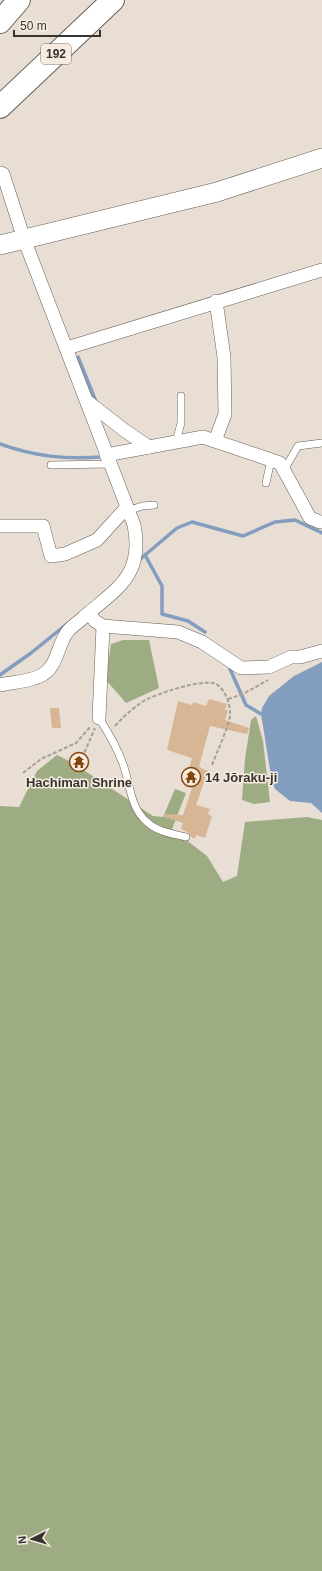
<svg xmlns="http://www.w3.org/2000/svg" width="322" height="1571" font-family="Helvetica,sans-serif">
<rect width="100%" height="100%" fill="#e8ded4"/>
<g fill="#9dac83">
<polygon points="123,640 149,640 159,688 126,703 106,680 111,644"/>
<polygon points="256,716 263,741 270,802 254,804 242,800 245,759 251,720"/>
<polygon points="57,755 73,763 153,816 163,817 175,789 186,793 172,829 207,856 223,882 237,876 245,822 307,817 322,820 322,1571 0,1571 0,806 19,807 37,771"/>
</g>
<polygon fill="#839dbf" points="322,662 322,813 311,803 290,801 275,789 272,782 261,714 262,708 269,696 294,676"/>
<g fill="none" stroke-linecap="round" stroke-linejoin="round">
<g stroke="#839dbf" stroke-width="3.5">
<polyline points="78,357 97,404"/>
<path d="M0 444C35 457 65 459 102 457"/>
<polyline points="145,555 162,586 162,614 188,621 205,632"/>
<polyline points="138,561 177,528 192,522 243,536 275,522 295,520 322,533"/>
<polyline points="230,669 246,705 261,714"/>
<polyline points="0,675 31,653 68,623"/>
</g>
</g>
<g fill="#d7b696">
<polygon points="209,699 227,704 225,710 228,710 225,720 249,728 247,734 210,726 199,767 208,771 196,805 210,809 208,814 212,816 205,838 196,835 195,839 191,837 189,833 181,829 183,823 164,817 164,814 183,815 192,788 184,786 192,758 167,750 168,745 178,701 192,705 193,702 206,706"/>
<polygon points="50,708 59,708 61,728 52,728"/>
</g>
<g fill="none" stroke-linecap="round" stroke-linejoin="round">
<defs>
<g id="lane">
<polyline points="176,442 181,423 181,396"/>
<polyline points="51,465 110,464"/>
<polyline points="284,470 298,446 322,443"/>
<polyline points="266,483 271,460"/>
<polyline points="128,511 142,506 154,505"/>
<path d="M99 718C108 732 117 747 123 764 130 783 130 808 147 822 157 832 174 834 186 837"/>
</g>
<g id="street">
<path d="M0 173 3 174 24 239 134 525C144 576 117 588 84 617 79 622 72 626 68 631 57 645 58 666 42 675 30 682 13 682 0 685"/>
<polyline points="67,348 322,270"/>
<polyline points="88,402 124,430 149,447"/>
<polyline points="215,441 225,414 224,357 216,301"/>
<polyline points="106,455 203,437 280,463 310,518 320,522"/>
<polyline points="0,526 43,526 51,556 65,554 97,540 127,507"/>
<polyline points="89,613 95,621 103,626 178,632 202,642 241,668 269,667 291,657 300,657 322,651"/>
<polyline points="99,718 103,626"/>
</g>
<polyline id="secondary" points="0,245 217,192 322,158"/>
<g id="highway">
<polyline points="0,22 19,0"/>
<polyline points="0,107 113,0"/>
</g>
</defs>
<use href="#lane" stroke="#675e56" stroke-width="8"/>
<use href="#street" stroke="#675e56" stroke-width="14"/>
<use href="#secondary" stroke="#675e56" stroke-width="20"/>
<use href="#highway" stroke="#675e56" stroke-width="24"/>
<g stroke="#a79f98" stroke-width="2" stroke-dasharray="4 2" stroke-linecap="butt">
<polyline points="228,699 243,694 268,680"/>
<path d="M115 726C123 717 132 709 142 702 155 694 203 678 216 684 225 689 230 703 230 713 231 722 216 754 212 765"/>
<polyline points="82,758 95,728"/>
<polyline points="23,773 41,759 76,743 91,726"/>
</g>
<use href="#lane" stroke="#fff" stroke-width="7"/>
<use href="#street" stroke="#fff" stroke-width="13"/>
<use href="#secondary" stroke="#fff" stroke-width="19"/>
<use href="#highway" stroke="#fff" stroke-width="22"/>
</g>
<defs>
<symbol id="temple-ring" viewBox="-11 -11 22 22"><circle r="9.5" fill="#f6ebe1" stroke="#84450b" stroke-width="1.5"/><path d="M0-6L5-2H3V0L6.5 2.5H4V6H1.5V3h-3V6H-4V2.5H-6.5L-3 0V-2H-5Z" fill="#84450b"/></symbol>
</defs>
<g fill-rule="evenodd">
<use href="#temple-ring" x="68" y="751" width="22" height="22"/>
<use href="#temple-ring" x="180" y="766" width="22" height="22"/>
</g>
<g text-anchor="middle" stroke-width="3" stroke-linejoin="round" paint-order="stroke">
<rect fill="#f6ebe1" stroke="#706a64" stroke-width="1" x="41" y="44" width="30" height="20" rx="3"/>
<g font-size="12" font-weight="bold" fill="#37332f">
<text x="56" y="58">192</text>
</g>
<g font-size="13" font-weight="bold" fill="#37332f" stroke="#f6ebe1" text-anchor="start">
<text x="205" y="782">14 Jōraku-ji</text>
<text x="79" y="787" text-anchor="middle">Hachiman Shrine</text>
</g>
</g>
<g transform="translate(32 1539) rotate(265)" stroke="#f6ebe1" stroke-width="3" paint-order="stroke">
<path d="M0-3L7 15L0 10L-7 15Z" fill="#37332f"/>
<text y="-6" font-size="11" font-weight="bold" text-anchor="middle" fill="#37332f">N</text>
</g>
<path d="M14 30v6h86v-6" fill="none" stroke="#37332f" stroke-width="2"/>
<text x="20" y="30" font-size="12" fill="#37332f" stroke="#f6ebe1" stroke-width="3" paint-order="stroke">50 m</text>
</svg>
